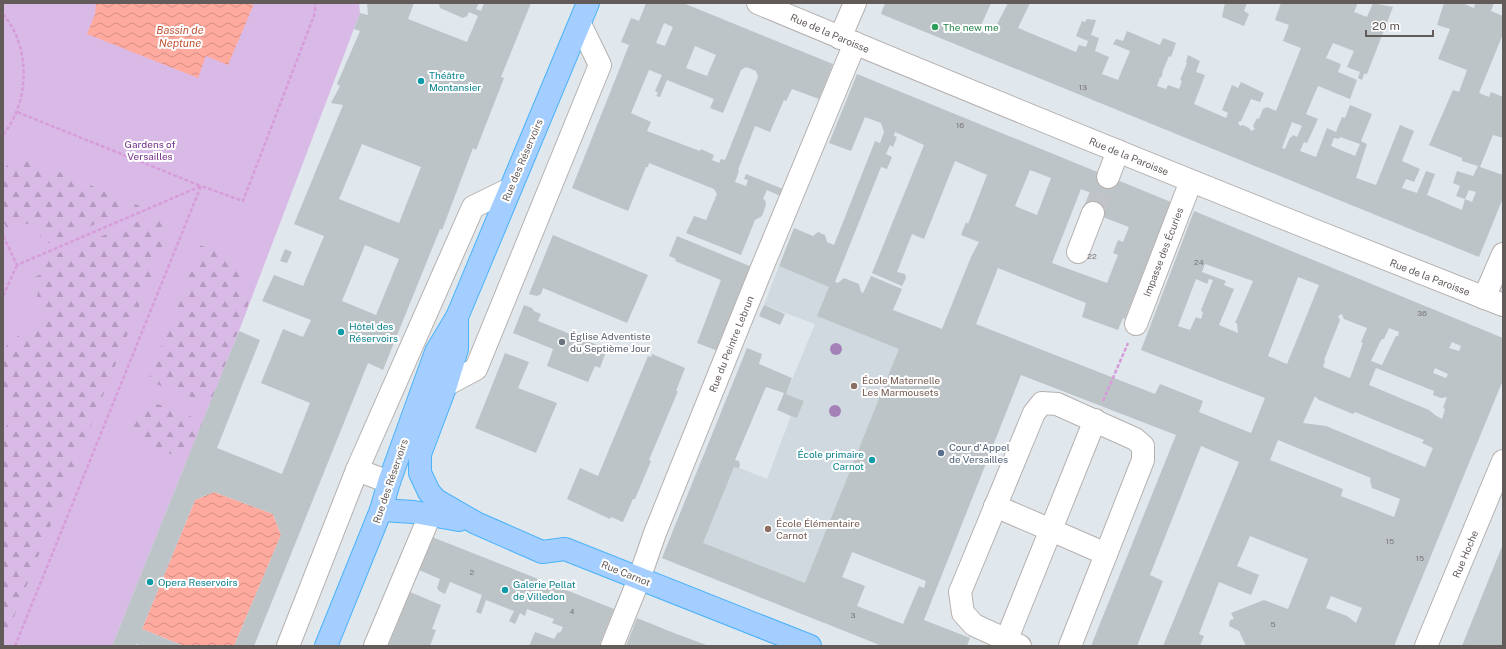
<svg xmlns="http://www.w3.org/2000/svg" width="1506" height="649" font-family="'Public Sans',sans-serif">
<defs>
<pattern id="forest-firs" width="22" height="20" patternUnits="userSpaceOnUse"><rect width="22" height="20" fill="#d9bae7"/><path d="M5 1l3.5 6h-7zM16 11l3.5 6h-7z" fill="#b39abe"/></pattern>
<pattern id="water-waves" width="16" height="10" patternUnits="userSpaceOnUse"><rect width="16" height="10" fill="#ffaa9e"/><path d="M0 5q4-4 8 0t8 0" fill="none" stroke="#d28d84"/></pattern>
</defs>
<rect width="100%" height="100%" fill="#e0e7ed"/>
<polygon fill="#d0d9df" points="779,266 942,329 824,623 662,558 704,454 767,479 791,416 797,418 804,401 786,394 815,324 764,305"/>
<polygon fill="#d9bae7" points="3,3 359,3 360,13 239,331 112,646 3,646"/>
<g fill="url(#forest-firs)">
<path d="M15 159 24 163 28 159 140 206 41 246C44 224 22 215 9 234L3 220V169Z"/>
<path d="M155 215 170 229 3 644V435C10 422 11 399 3 387V356L9 339 13 341C16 338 19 334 22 332 25 329 30 330 34 328 47 322 44 308 36 299L38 293 33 278 43 273 39 261Z"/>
<polygon points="200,245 230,256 242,281 236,292 251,297 210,404 148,381"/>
<polygon points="144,399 203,421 187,460 129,438"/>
</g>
<g fill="url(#water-waves)">
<polygon points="96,3 253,3 253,6 228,65 206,56 198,78 87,34 95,14"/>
<polygon points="214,492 273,514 281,535 234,646 184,646 142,629 195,500"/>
</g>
<g fill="#bdc4c8" fill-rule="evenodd">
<path d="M367 3H414L408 19 467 42 478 16 469 12 467 16 463 18 440 8 439 3H479L476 9 481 11 484 3H531L501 77 504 78 476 150 473 148 442 230 440 229 383 370 368 363 254 646H234L281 535 273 514 214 492 195 500 142 629 184 646H142L136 644 135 646H112L239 331 260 340 217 448 282 474 310 403 261 383 283 329 303 337 311 320 262 301 274 275 303 286 324 236 294 224 343 105 331 103 340 86 337 84 360 31 354 29 360 13 368 15ZM362 144 421 167 399 223 339 199ZM365 245 399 259 376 315 342 301Z"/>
<path d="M646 3H683L833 64 819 99 792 89 786 101 784 100 770 132 755 126 738 170 739 171 735 182 746 186 748 180 744 179 746 174 783 189 780 196 767 190 763 199 765 200 766 205 762 216 755 220 741 255 686 233 694 216 706 220 717 194 714 189 649 163 648 167H646L628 211 572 188 629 45 621 42 631 18 639 21ZM664 23 673 27 665 46 656 43ZM695 46 716 55 707 76 686 68ZM746 67 756 71 758 77 725 160 721 159 719 163 712 160 714 155 701 149 700 151 647 131 651 122 631 113 649 70 662 75 655 91 658 93 656 96 660 97 667 80 714 99 710 108 723 113 741 70Z"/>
<path d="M885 3H991L979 30 990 35 991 31 994 30 1008 3H1030L1018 28 1076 52 1079 45 1086 47 1088 41 1076 36 1082 21 1085 22 1087 19 1096 20 1091 35 1099 38 1095 51 1109 57 1102 74 1118 80 1130 51 1113 44 1116 39 1123 41 1127 31 1160 45 1163 38 1176 43 1171 57 1169 56 1162 73H1163L1161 78 1160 77 1157 86 1166 89 1168 85 1179 89 1182 81 1180 80 1187 63 1186 62 1188 55 1200 61 1196 72 1205 75 1194 104 1226 118 1228 113 1222 110 1232 85 1238 88 1241 82 1264 93 1260 102 1251 99 1241 121 1238 122 1240 126 1243 125 1249 128 1251 131 1255 129 1253 126 1257 118 1259 119 1263 109 1267 107 1276 111 1301 48 1283 41 1289 25 1275 20 1281 3H1356L1357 5 1354 12 1367 17 1373 3 1393 7 1367 74H1364L1362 80 1358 78 1360 72 1347 67 1354 51 1333 43 1326 58 1341 64 1338 72 1357 80 1350 99 1318 86 1306 114 1318 119 1307 143 1304 142 1300 151 1316 157 1327 128 1336 132 1342 117 1345 118 1350 105 1372 114 1361 141 1367 144 1356 178 1376 185 1400 125 1414 131 1402 161 1420 169 1414 182 1406 179 1402 188 1417 193 1426 171 1435 174 1427 195 1462 210 1465 199 1472 202 1476 192 1469 190 1465 199 1456 196 1460 186 1453 183 1457 171 1473 176 1478 166 1462 161V158L1429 145 1453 90 1459 92 1467 70 1438 59 1450 29 1437 25 1444 3H1462L1474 8 1475 3H1494L1491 11 1503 16V34L1479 93 1489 97 1491 92 1503 97V138L1493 135 1480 167 1503 175V198L1479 257 881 14ZM1292 122 1302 126 1297 137 1293 135 1291 138 1290 137 1285 149 1282 148ZM1340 137 1360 144 1355 156 1331 146 1334 138 1339 139Z"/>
<polygon points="1225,3 1247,3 1244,11 1249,14 1244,26 1222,17"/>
<path d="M857 74 1171 202 1125 319 1123 318 1118 330 1082 317 1086 303 998 268 976 324 1155 394 1160 384 1203 401 1199 412 1251 433 1265 398 1141 350 1194 211 1503 338V380L1394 646H1246L1239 631 1229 626 1230 620 1234 619 1231 613 1264 600 1288 609 1308 559 1250 536 1237 566 1259 575 1251 595 1219 582 1199 634 1204 636 1200 646H1163L1239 462 1201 446 1150 575 1163 581 1137 646H1091L1176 435 1021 375 924 620 970 638 967 646H882L662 558 747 348 762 354 759 364 792 378 786 394 804 401 797 418 791 416 777 410 784 393 766 387 735 460 739 461 740 465 739 468 734 467 703 543 805 583 899 349 817 316 829 287 779 266 794 228 813 236 818 232 825 235 827 242 834 245 875 141 880 143 884 132 881 123 865 117 851 151 829 143ZM895 132 924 145 872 273 902 286 906 278 905 274 897 272 912 234 924 239 955 161 987 175 968 224 966 222 961 235 979 242 971 257 942 329 893 310 902 289 871 276 863 293 861 292 859 284 844 278 838 283 835 282 881 167 887 169 892 157 886 154 890 145 893 147 897 137 894 136ZM1030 170 1051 178 1037 215 1015 206ZM1081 189 1091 193 1085 208 1087 211 1129 227 1123 242 1118 240 1113 253 1118 255 1107 283 1052 263ZM1205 264 1253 281 1235 323H1237L1238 333 1219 325 1234 289 1224 285 1226 281 1202 272ZM1298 277 1319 285 1287 364 1268 356ZM1196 279 1207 284 1209 279 1213 280 1201 310 1203 313 1201 319 1196 317 1190 330 1178 326ZM1342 314 1344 319 1367 328 1361 342 1363 343 1350 378 1323 367 1325 361 1324 360 1340 320 1338 316ZM1389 328 1399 332 1398 336H1396L1382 365 1371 361 1380 342 1382 339H1384ZM1452 342 1461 346 1459 351 1449 348ZM1376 368 1434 391 1433 395 1441 398 1447 397 1443 408 1445 409 1442 419 1435 415 1429 410 1369 385ZM1435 368 1448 374 1446 378 1433 373ZM1315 396 1319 400 1353 414 1355 412 1424 440 1422 443 1433 448 1425 467 1326 426 1303 423ZM1278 440 1371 478 1370 480 1372 488 1400 499 1394 517 1341 496 1343 489 1270 460ZM852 552 926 581 924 588 919 586 903 624 857 606 865 586 842 577ZM1331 596 1362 608 1356 623 1347 616 1326 608Z"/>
<polygon points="553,235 648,275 627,323 543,288 541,294 537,296 529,294"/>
<polygon points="677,236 752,267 718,351 697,343 721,280 675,261 676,259 669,256"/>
<polygon points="285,249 292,252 287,263 280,261"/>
<polygon points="524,305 532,308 534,311 541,314 538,321 607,349 600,368 595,366 588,382 547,366 553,349 513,333"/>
<polygon points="764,305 785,314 780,325 759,316"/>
<polygon points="505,353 529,362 518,388 557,403 536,453 475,428"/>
<polygon points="652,354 685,368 676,391 678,391 649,460 651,461 635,499 633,499 623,522 611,517 610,519 567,499 580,468 598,476 648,356 651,357"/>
<polygon points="432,537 614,609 599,646 529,646 535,632 554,639 558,632 560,633 563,627 552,623 554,619 527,609 525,616 520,613 515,624 509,621 514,611 486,600 481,614 476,612 482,595 450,582 445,594 439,591 437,588 440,579 419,570"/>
<polygon points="1503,544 1503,646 1462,646 1472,621"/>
<polygon points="410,592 441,605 432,629 436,630 430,646 388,646"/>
<polygon points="637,618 674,633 709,646 626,646"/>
</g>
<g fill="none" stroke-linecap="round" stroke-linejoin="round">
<polyline stroke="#c0c4c8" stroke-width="22" stroke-dasharray="22 11" stroke-linecap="butt" points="1093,213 1108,177"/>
<defs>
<g id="minor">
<path d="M758 3C1005 106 1253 207 1503 305"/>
<polyline points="840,38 855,3"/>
<polyline points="1108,177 1118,151"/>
<polyline points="1078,252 1093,213"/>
<polyline points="1484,298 1503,254"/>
<polyline points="1136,324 1191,181"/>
<polyline points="446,385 476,369 600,65 580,24"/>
<polyline points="357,470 389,482"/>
<polyline points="995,506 1051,530 1106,554"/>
<polyline points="288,646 357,470 473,207 510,189"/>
<polyline points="375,646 430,515"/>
<polyline points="612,646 639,579 655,533 759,275 855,43"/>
<polyline points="1004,646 1095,420"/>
<polyline points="1020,646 974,625 963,613 960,592 1034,413 1042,403 1057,404 1135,439 1143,446 1143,460 1070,646"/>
<polyline points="1426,646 1503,461"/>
</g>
<g id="major">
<polyline points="457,317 457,349 446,385 420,454 420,473 429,492 436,500 476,523 542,552 565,549 810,646"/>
<polyline points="381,510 414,512 459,520"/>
<polyline points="326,646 381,510 389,482 436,352 457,317 588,3"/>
</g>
</defs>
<use href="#minor" stroke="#b7b1ae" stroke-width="24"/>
<use href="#major" stroke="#4ab3fb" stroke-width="24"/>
<g stroke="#d79cda" stroke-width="2.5" stroke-dasharray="4 2" stroke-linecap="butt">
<path d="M3 14C31 47 30 101 3 135"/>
<polyline points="3,236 17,265 201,186 243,201 315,13 315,3"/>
<polyline points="3,296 17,265"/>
<polyline points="1103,401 1128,343"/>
<polyline points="15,646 201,186 17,112"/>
</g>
<use href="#minor" stroke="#fff" stroke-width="22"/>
<use href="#major" stroke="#a3ceff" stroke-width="22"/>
</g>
<g fill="#a482b7">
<circle cx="836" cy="349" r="6"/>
<circle cx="835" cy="411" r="6"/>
</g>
<circle fill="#2e9e5b" stroke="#fff" stroke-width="1.5" cx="935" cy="27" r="4"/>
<g fill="#0f9aa8" stroke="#fff" stroke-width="1.5">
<circle cx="421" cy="81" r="4"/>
<circle cx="341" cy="332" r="4"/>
<circle cx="872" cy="460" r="4"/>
<circle cx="150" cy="582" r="4"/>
<circle cx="505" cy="590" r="4"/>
</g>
<circle fill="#6b7280" stroke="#fff" stroke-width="1.5" cx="562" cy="342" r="4"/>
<g fill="#8d6e63" stroke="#fff" stroke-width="1.5">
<circle cx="854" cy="386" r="4"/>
<circle cx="768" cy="529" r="4"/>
</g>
<circle fill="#5c6f8a" stroke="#fff" stroke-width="1.5" cx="941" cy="453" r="4"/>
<g text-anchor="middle" stroke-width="4" stroke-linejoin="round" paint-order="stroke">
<g font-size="8" fill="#797575">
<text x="1083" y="90">13</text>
<text x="960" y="128">16</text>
<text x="1092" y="259">22</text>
<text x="1199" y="265">24</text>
<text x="1422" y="316">36</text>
<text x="1390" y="544">15</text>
<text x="1420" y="561">15</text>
<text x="472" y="575">2</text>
<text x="572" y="614">4</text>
<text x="853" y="618">3</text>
<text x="1273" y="627">5</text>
</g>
<g font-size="10" fill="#27864d" stroke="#fff" text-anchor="start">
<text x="943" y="31">The new me</text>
</g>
<g font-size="10" fill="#625b59" stroke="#fff">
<text transform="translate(830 33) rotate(23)" y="4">Rue de la Paroisse</text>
<text transform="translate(1129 156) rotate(22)" y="4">Rue de la Paroisse</text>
<text transform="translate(522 160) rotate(-67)" y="4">Rue des Réservoirs</text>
<text transform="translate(1163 252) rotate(-69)" y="4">Impasse des Écuries</text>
<text transform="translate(1430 277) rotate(21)" y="4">Rue de la Paroisse</text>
<text transform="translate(731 344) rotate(-68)" y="4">Rue du Peintre Lebrun</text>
<text transform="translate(390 481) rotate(-71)" y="4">Rue des Réservoirs</text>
<text transform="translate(1465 554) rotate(-67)" y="4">Rue Hoche</text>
<text transform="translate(626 573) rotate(22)" y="4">Rue Carnot</text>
</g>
<g font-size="10" fill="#0d838f" stroke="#fff" text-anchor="start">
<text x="429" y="79">Théâtre<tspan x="429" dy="12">Montansier</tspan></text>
<text x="349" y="330">Hôtel des<tspan x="349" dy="12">Réservoirs</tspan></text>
<text x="864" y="458" text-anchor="end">École primaire<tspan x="864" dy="12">Carnot</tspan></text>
<text x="158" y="586">Opera Reservoirs</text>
<text x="513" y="588">Galerie Pellat<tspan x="513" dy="12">de Villedon</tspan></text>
</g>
<g font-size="10" fill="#722f8a" stroke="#fff">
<text x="150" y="148">Gardens of<tspan x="150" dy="12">Versailles</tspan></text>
</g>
<g font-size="10" fill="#5b616d" stroke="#fff" text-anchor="start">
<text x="570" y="340">Église Adventiste<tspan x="570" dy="12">du Septième Jour</tspan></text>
</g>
<g font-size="10" fill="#785e54" stroke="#fff" text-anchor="start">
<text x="862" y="384">École Maternelle<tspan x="862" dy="12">Les Marmousets</tspan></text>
<text x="776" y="527">École Élémentaire<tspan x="776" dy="12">Carnot</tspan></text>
</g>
<g font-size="10" fill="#4e5e75" stroke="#fff" text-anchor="start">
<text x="949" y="451">Cour d'Appel<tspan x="949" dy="12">de Versailles</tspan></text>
</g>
<g font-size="11" font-style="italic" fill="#c15336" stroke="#fff">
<text x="180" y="34">Bassin de<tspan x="180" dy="13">Neptune</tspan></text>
</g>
</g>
<rect width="1506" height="649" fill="none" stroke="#625b59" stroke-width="8"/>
<path d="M1366 30v6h67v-6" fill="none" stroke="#625b59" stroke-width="2"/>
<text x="1372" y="30" font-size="12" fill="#625b59" stroke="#ffffff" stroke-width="3" paint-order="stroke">20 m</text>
</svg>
